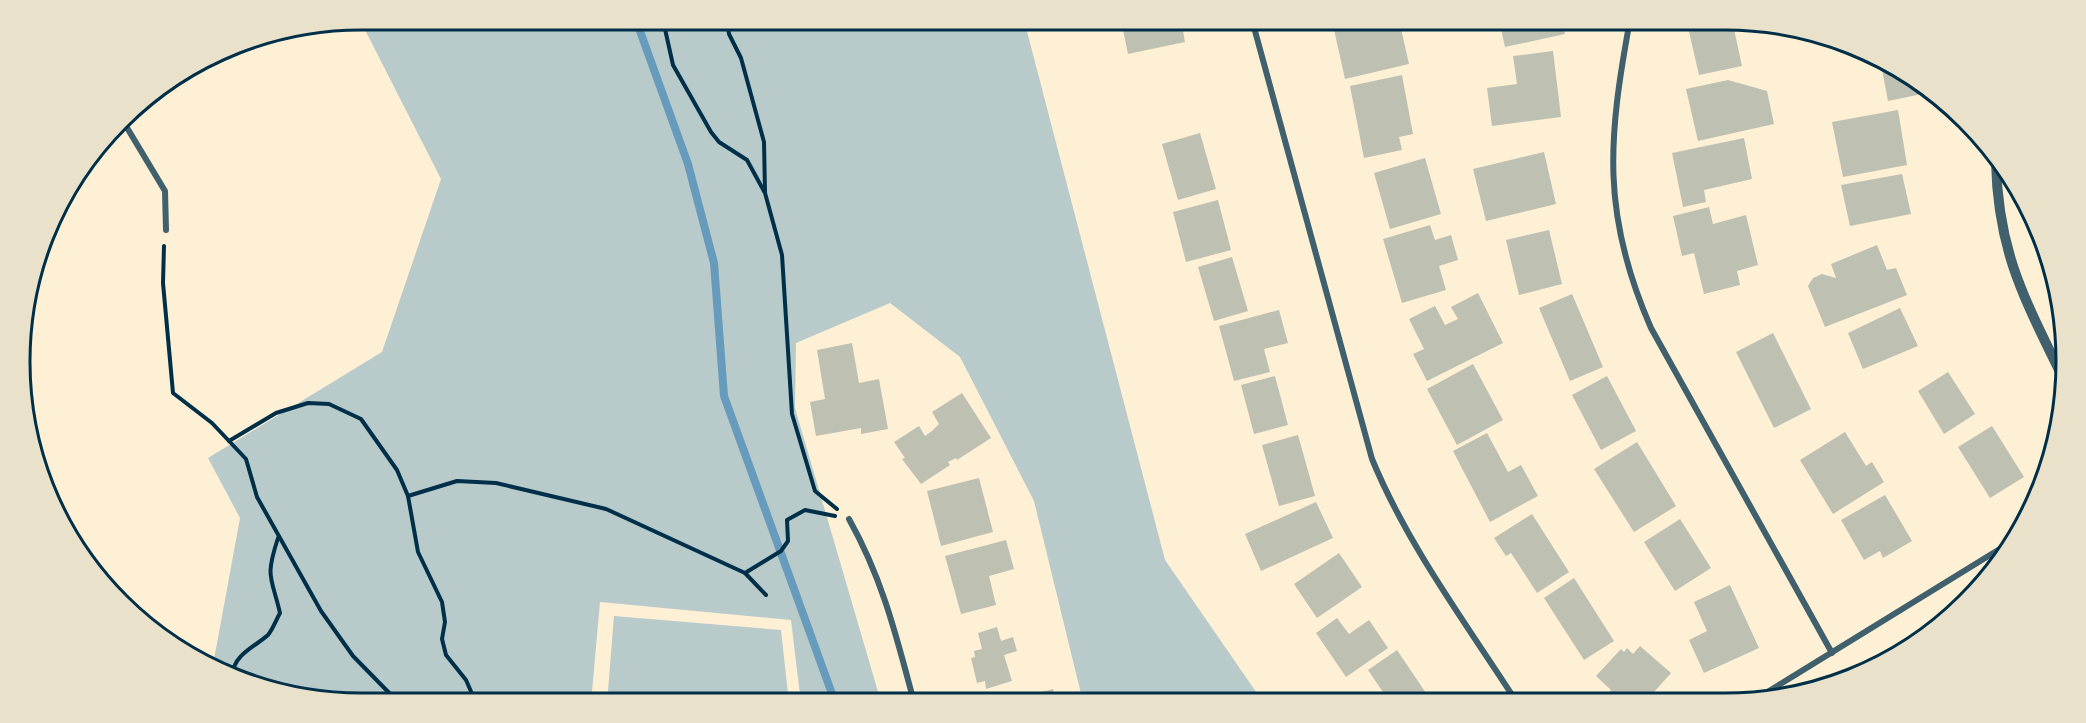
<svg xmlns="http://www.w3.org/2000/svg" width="2086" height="723" font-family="Helvetica,sans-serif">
<rect width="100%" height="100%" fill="#fdf0d5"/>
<g fill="#b9caca">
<polygon points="360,20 1024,20 1165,560 1263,702 1083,702 1034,501 960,357 890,303 796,343 795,408 881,702 801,703 791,620 600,602 591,703 362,703 273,692 213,665 240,518 208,458 382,352 441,179"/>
<polygon points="614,616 781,630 789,703 607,703"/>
</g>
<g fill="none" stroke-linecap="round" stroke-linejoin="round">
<polyline stroke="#669bbc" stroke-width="8" points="636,20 688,164 714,263 724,396 835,702"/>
</g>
<g fill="#bec0b2">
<polygon points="1121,20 1181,20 1185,42 1128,54"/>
<polygon points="1360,20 1399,20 1409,64 1345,79 1333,25"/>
<polygon points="1499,20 1562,20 1565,34 1505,47"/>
<polygon points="1702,20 1732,20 1742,66 1699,75 1687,23"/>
<polygon points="1553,51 1561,117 1492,126 1487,88 1517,84 1513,56"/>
<polygon points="1881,64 1925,87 1927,93 1888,101"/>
<polygon points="1402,75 1413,134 1399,137 1402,150 1364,158 1350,86"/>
<polygon points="1728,80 1767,91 1774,124 1698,141 1686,89"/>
<polygon points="1898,110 1907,165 1843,177 1832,122"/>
<polygon points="1200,133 1216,189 1178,200 1162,144"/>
<polygon points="1744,138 1752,179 1704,190 1706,202 1683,207 1672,153"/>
<polygon points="1544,152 1556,204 1486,221 1473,169"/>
<polygon points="1425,158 1441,214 1390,229 1374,173"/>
<polygon points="1902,174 1911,214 1850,226 1841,185"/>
<polygon points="1218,200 1231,250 1186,262 1173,212"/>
<polygon points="1709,207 1713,224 1746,215 1758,265 1737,271 1740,285 1704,294 1694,253 1682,256 1673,216"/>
<polygon points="1430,225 1435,240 1451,235 1458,260 1439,266 1446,290 1402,303 1383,239"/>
<polygon points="1549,230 1562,284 1519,295 1506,240"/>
<polygon points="1877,245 1887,270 1896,268 1907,295 1825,327 1808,286 1813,278 1822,274 1836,278 1831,264"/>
<polygon points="1232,257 1248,311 1214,321 1198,267"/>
<polygon points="1478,293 1503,343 1427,381 1413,354 1424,349 1409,319 1435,306 1445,325 1458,319 1451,307"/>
<polygon points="1572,294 1603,367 1570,381 1539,308"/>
<polygon points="1900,308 1918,346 1863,369 1848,333"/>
<polygon points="1279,310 1288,343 1264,349 1270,372 1234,381 1219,326"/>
<polygon points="1773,333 1811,409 1774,428 1736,352"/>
<polygon points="852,343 859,383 879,379 888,429 861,434 861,428 816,436 810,402 825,399 817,350"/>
<polygon points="1473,364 1503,420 1457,445 1427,389"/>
<polygon points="1948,372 1975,414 1944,434 1918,391"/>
<polygon points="1275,376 1288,425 1254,434 1241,385"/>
<polygon points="1607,376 1636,431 1601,450 1572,395"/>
<polygon points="962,393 991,438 957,460 956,458 948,462 950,465 921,484 902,459 905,458 894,442 919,426 925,436 932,431 939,424 932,412"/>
<polygon points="1992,426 2024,477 1990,498 1958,447"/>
<polygon points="1845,432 1866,466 1872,462 1884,482 1833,514 1800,460"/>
<polygon points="1487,433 1508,472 1521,465 1538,496 1490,522 1453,451"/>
<polygon points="1298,435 1315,496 1279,506 1262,445"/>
<polygon points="1637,442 1676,506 1634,532 1594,469"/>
<polygon points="979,478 993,532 941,546 927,491"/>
<polygon points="1885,495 1912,541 1883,558 1880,551 1864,560 1841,520"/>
<polygon points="1316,502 1333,538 1261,571 1245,534"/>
<polygon points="1532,514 1569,572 1537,593 1511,553 1506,556 1494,538"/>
<polygon points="1680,519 1711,568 1675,591 1644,542"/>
<polygon points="1006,540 1014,569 989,576 996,605 961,614 945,556"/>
<polygon points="1339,553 1362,587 1317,618 1294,584"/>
<polygon points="1574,578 1614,641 1584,660 1544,598"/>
<polygon points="1730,585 1759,648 1704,673 1689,640 1707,631 1694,602"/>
<polygon points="1337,618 1349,634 1369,620 1388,648 1346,677 1316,633"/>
<polygon points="997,627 1001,641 1013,637 1017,651 1004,655 1012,681 986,689 985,681 977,683 971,658 975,657 974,651 982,649 978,633"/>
<polygon points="1640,646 1671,673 1646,701 1605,701 1603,699 1611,690 1596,676 1621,649 1624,652 1627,648 1633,654"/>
<polygon points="1397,650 1428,696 1420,701 1389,701 1368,670"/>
<polygon points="1053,689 1056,702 1016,702 1015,699"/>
</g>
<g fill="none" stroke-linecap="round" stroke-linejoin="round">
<g stroke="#003049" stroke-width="4">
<polyline points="663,20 673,65 711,132 719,142 747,160 765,193 782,255 792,414 815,491 837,509"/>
<polyline points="727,20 729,34 741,58 764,142 765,192"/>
<polyline points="164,246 163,283 173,393 212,423 246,459 257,497 321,611 353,656 399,703"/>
<polyline points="229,441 276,413 308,403 329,404 361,419 397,470 408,496 418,552 442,602 445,622 442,639 446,655 466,680 476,703"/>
<polyline points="408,496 457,481 496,483 606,509 745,573 766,595"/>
<polyline points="745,573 781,551 788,541 787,520 805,510 835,516"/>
<path d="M233 674C233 655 256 646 268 635 273 629 276 620 280 613 271 575 265 578 278 538"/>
</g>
<g stroke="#3f606c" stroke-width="6">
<path d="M1252 20 1372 459C1408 546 1465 622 1516 701"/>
<path d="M1630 20C1608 139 1601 214 1651 328L1832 653"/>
<polyline points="123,121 165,191 166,230"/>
<path d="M849 519C883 580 896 635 914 702"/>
<polyline points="1753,701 2016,539"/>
</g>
<path stroke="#3f606c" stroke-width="10" d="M1996 162C1998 250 2023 296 2060 372"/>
</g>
<path d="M0 0H2086V723H0ZM361 30H1725A331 331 0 0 1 2056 361V362A331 331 0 0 1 1725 693H361A331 331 0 0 1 30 362V361A331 331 0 0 1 361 30Z" fill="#e9e1ca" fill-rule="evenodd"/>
<path fill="none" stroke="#003049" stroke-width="3" d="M361 30H1725A331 331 0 0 1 2056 361V362A331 331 0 0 1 1725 693H361A331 331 0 0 1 30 362V361A331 331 0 0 1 361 30Z"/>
</svg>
